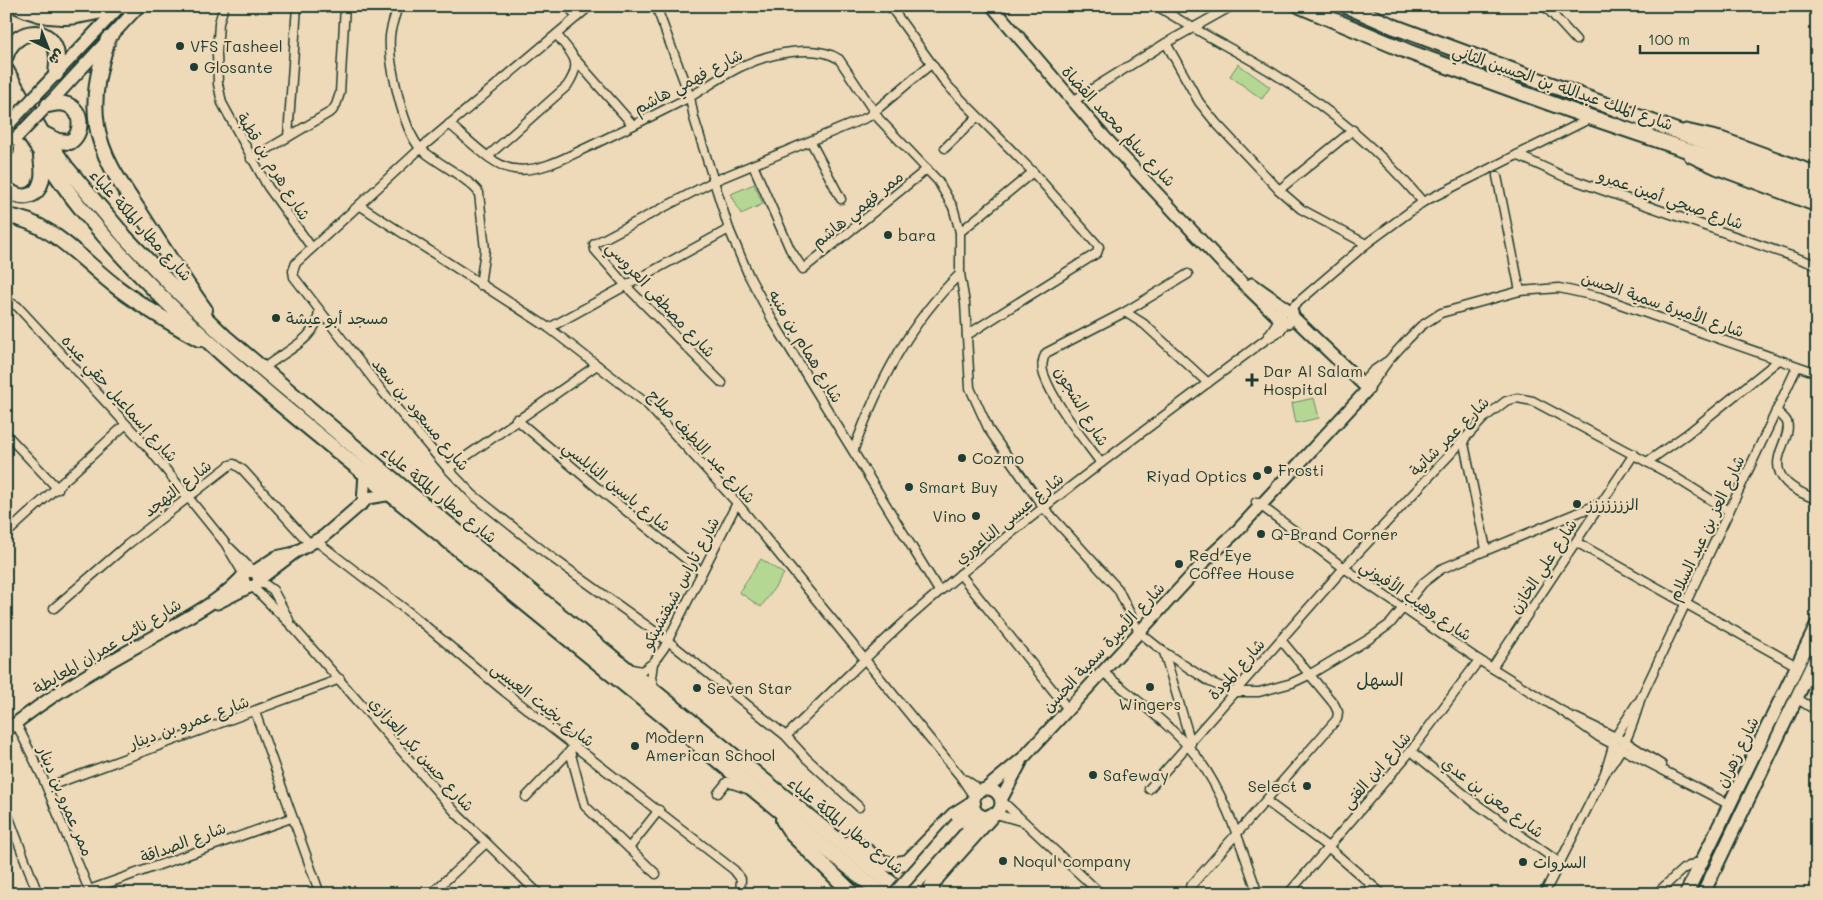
<svg xmlns="http://www.w3.org/2000/svg" width="1823" height="900" font-family="Mali,'Playpen Sans Arabic',sans-serif">
<rect width="100%" height="100%" fill="#eedab8"/>
<filter id="ink" filterUnits="userSpaceOnUse"><feTurbulence type="fractalNoise" baseFrequency=".02" numOctaves="2"/><feDisplacementMap in="SourceGraphic" scale="10" xChannelSelector="R" yChannelSelector="G"/><feConvolveMatrix kernelMatrix="1 2 1 2 8 2 1 2 1" color-interpolation-filters="sRGB"/></filter>
<g filter="url(#ink)">
<g fill="#b4d893" stroke="#6a8a64">
<polygon points="1238,64 1270,87 1262,99 1230,76"/>
<polygon points="754,184 763,204 741,214 731,194"/>
<polygon points="1314,398 1319,418 1296,423 1292,403"/>
<polygon points="761,559 784,574 761,607 739,592"/>
</g>
<g fill="none" stroke-linecap="round" stroke-linejoin="round">
<defs>
<g id="street">
<polyline points="224,6 219,23 217,54 218,84 222,103 268,187 312,248"/>
<path d="M398 6C395 16 391 26 390 36 388 61 403 131 421 149 436 163 469 178 479 193L485 250 480 285"/>
<polyline points="568,6 577,17"/>
<polyline points="590,6 421,148 296,263 293,271 294,277 383,392 448,469 473,495 547,554 668,641 786,736 806,758 859,807"/>
<polyline points="656,6 690,97 694,118 729,229 749,276 773,321 939,591"/>
<polyline points="890,6 947,85 1033,172 1099,247 1097,253 967,335"/>
<path d="M1157 6C1194 30 1235 50 1273 73 1329 108 1380 151 1423 202"/>
<polyline points="1545,6 1576,40"/>
<polyline points="1166,43 1199,102 1216,123 1279,190 1353,130"/>
<polyline points="576,60 633,125"/>
<polyline points="1073,101 1166,43 1232,6"/>
<path d="M449 124C466 137 493 167 514 169 538 173 565 158 586 148 620 132 654 115 688 98 708 87 726 72 747 64 772 53 816 44 839 59L879 119 938 181 953 207 960 232V274L965 303 970 388 989 430 1043 507 1118 589 1139 632 1164 652 1210 682 1233 692H1259L1292 683 1309 675 1369 639 1390 624 1423 583 1441 569 1601 503"/>
<polyline points="288,137 297,6"/>
<polyline points="811,142 841,199"/>
<polyline points="945,148 977,117"/>
<polyline points="1517,155 1565,177 1817,265"/>
<path d="M488 156 567 86C584 61 572 55 557 35"/>
<polyline points="251,159 332,111 336,105 340,93 345,6"/>
<polyline points="753,165 790,249 803,269 927,169"/>
<polyline points="1497,176 1520,291"/>
<polyline points="1279,190 1301,209 1366,244"/>
<polyline points="359,205 549,328 646,403 737,503 960,776 974,797"/>
<polyline points="960,232 1033,172"/>
<polyline points="6,301 17,306 150,450 225,543 244,575"/>
<polyline points="1289,310 1366,244 1423,202 1591,118"/>
<polyline points="1125,312 1188,274"/>
<polyline points="549,328 729,229"/>
<polyline points="1267,338 1280,318"/>
<path d="M262 370C281 352 318 341 319 310"/>
<polyline points="722,383 626,286 595,250 594,244 714,181 868,117 931,64"/>
<polyline points="1362,383 1373,371 1386,362"/>
<polyline points="1368,389 1388,361 1408,339 1421,326 1441,313 1520,291 1559,288 1600,297 1817,373"/>
<path d="M1776 411C1780 414 1785 418 1787 422 1793 439 1765 460 1786 482 1794 491 1807 495 1817 500"/>
<polyline points="516,419 594,485 702,572"/>
<polyline points="6,434 58,489"/>
<polyline points="1463,439 1486,549"/>
<path d="M854 449C878 384 909 323 960 274"/>
<polyline points="1647,462 1687,434 1779,360"/>
<path d="M1101 463C1082 437 1055 405 1044 375 1041 367 1042 360 1046 353L1125 312 1144 324 1208 383"/>
<polyline points="448,469 597,365"/>
<polyline points="1256,502 1344,568 1479,660 1565,713 1599,737 1730,805"/>
<polyline points="6,534 125,425"/>
<polyline points="316,541 410,613 505,692 734,870 741,879 740,894"/>
<polyline points="1576,542 1797,666"/>
<polyline points="230,548 253,571"/>
<polyline points="960,574 1068,709"/>
<polyline points="259,580 273,590 289,620"/>
<polyline points="253,587 292,626 457,814 539,894"/>
<polyline points="54,608 127,545 230,465 234,464 243,470 310,544"/>
<polyline points="1164,652 1191,743"/>
<polyline points="653,663 651,678 654,688"/>
<polyline points="1492,668 1634,454"/>
<polyline points="631,669 642,671 653,663 664,648 737,503"/>
<path d="M1103 672C1131 696 1175 728 1197 757 1227 797 1241 847 1258 894"/>
<polyline points="1796,698 1817,711"/>
<polyline points="255,712 320,894"/>
<polyline points="1576,718 1626,742 1662,765"/>
<polyline points="16,723 42,776 89,890"/>
<path d="M786 736C837 687 886 636 940 591 1045 503 1156 422 1265 340L1280 331 1286 322"/>
<polyline points="574,746 570,751 585,806 656,874"/>
<polyline points="1411,751 1475,803 1560,863"/>
<path d="M1605 773C1624 748 1632 730 1640 700L1797 367"/>
<polyline points="966,780 980,790"/>
<polyline points="727,782 747,789"/>
<polyline points="47,787 340,679"/>
<polyline points="1149,789 1344,568 1484,418 1506,401 1517,398 1533,401 1673,476 1729,511"/>
<polyline points="718,793 727,782"/>
<polyline points="526,797 570,751"/>
<polyline points="1002,801 1101,894"/>
<polyline points="1266,801 1328,847 1382,894"/>
<polyline points="6,810 38,894"/>
<polyline points="996,814 1024,822"/>
<polyline points="629,848 659,810"/>
<polyline points="1190,887 1337,719 1338,712 1334,704 1281,640"/>
<polyline points="90,894 89,890 291,818"/>
<polyline points="431,894 486,843"/>
<polyline points="1288,894 1411,751 1479,660"/>
<polyline points="1544,894 1605,773 1616,736 1637,703"/>
<polyline points="1656,894 1683,869 1702,860"/>
</g>
<g id="secondary">
<polyline points="992,6 1098,130 1224,265 1283,322 1288,322 1293,317 1292,312 1287,309 1282,311 1280,316"/>
<polyline points="35,96 120,6"/>
<polyline points="46,107 139,6"/>
<polyline points="1686,130 1721,138 1817,173"/>
<polyline points="1690,156 1716,168 1817,206"/>
<polyline points="1252,284 1287,309"/>
<polyline points="363,503 365,473"/>
<polyline points="255,571 276,557 290,554"/>
<polyline points="260,579 294,553 324,536 368,498 392,494"/>
<polyline points="217,603 249,587"/>
<path d="M6 731C52 693 105 664 157 635 187 617 224 600 246 572L251 571 257 573 259 581 255 586 249 587 244 583 243 577"/>
<polyline points="987,788 1023,758 1207,559 1236,532 1368,389 1293,317"/>
<circle cx="987" cy="803" r="14"/>
<polyline points="1001,800 1021,762"/>
<polyline points="957,823 975,810"/>
<polyline points="907,894 968,828 983,816"/>
</g>
<g id="primary">
<polyline points="1686,894 1817,625"/>
<polyline points="1703,894 1817,655"/>
</g>
<g id="highway">
<path d="M17 6C55 25 82 16 120 6"/>
<polyline points="1300,6 1409,52 1569,110 1817,194"/>
<polyline points="1347,6 1395,27 1817,183"/>
<path d="M108 39C99 68 92 95 97 126 102 159 123 187 141 214 162 247 183 279 205 310"/>
<path d="M6 56C12 32 47 22 56 50 58 58 57 66 56 74"/>
<polyline points="6,70 42,133 66,167 125,237 173,287 225,337 402,487 904,894"/>
<path d="M6 99C30 136 53 173 80 207 184 336 324 439 451 543 595 660 738 777 882 894"/>
<path d="M44 134 58 141 70 142C83 134 83 111 68 105 62 102 55 103 48 105"/>
<polyline points="6,150 6,149"/>
<path d="M6 188C18 200 36 200 41 182 44 174 42 165 41 157"/>
<path d="M6 216C52 221 83 262 118 288 143 307 172 324 199 339"/>
<polyline points="783,820 792,834 853,894"/>
<polyline points="852,841 881,862 892,865 908,862 954,815 973,803"/>
<polyline points="932,894 932,886 937,877 991,816"/>
</g>
</defs>
<use href="#street" stroke="#1f3d34" stroke-width="11"/>
<use href="#secondary" stroke="#1f3d34" stroke-width="15"/>
<use href="#primary" stroke="#1f3d34" stroke-width="16"/>
<use href="#highway" stroke="#1f3d34" stroke-width="18"/>
<use href="#street" stroke="#eedab8" stroke-width="8"/>
<use href="#secondary" stroke="#eedab8" stroke-width="11"/>
<use href="#primary" stroke="#eedab8" stroke-width="12"/>
<use href="#highway" stroke="#eedab8" stroke-width="14"/>
<defs>
<g id="secondary-bridge">
<polyline points="8,125 35,96"/>
<polyline points="17,137 43,110"/>
<polyline points="894,894 957,823"/>
</g>
</defs>
<use href="#secondary-bridge" stroke="#1f3d34" stroke-width="15" stroke-linecap="butt"/>
<use href="#secondary-bridge" stroke="#eedab8" stroke-width="11"/>
</g>
</g>
<g fill="#1f3d34" stroke="#eedab8" stroke-width="2">
<circle cx="180" cy="46" r="5"/>
<circle cx="194" cy="67" r="5"/>
<circle cx="888" cy="235" r="5"/>
<circle cx="276" cy="318" r="5"/>
<path d="M1249.5 372.5h5v5h5v5h-5v5h-5v-5h-5v-5h5z"/>
<circle cx="962" cy="458" r="5"/>
<circle cx="1268" cy="470" r="5"/>
<circle cx="1257" cy="476" r="5"/>
<circle cx="909" cy="487" r="5"/>
<circle cx="1577" cy="504" r="5"/>
<circle cx="976" cy="516" r="5"/>
<circle cx="1261" cy="534" r="5"/>
<circle cx="1179" cy="564" r="5"/>
<circle cx="1150" cy="687" r="5"/>
<circle cx="697" cy="688" r="5"/>
<circle cx="635" cy="746" r="5"/>
<circle cx="1093" cy="775" r="5"/>
<circle cx="1307" cy="786" r="5"/>
<circle cx="1003" cy="861" r="5"/>
<circle cx="1523" cy="862" r="5"/>
</g>
<g text-anchor="middle" stroke-width="4.5" stroke-linejoin="round" paint-order="stroke">
<g font-size="16" fill="#1f3d34" stroke="#eedab8" text-anchor="start">
<text x="190" y="52">VFS Tasheel</text>
<text x="204" y="73">Glosante</text>
<text x="898" y="241">bara</text>
<text x="286" y="324">مسجد أبو عيشة</text>
<text x="1263" y="377">Dar Al Salam<tspan x="1263" dy="18">Hospital</tspan></text>
<text x="972" y="464">Cozmo</text>
<text x="1278" y="476">Frosti</text>
<text x="1247" y="482" text-anchor="end">Riyad Optics</text>
<text x="919" y="493">Smart Buy</text>
<text x="1587" y="510">الززززززز</text>
<text x="966" y="522" text-anchor="end">Vino</text>
<text x="1271" y="540">Q-Brand Corner</text>
<text x="1189" y="561">Red Eye<tspan x="1189" dy="18">Coffee House</tspan></text>
<text x="707" y="694">Seven Star</text>
<text x="1150" y="710" text-anchor="middle">Wingers</text>
<text x="645" y="743">Modern<tspan x="645" dy="18">American School</tspan></text>
<text x="1103" y="781">Safeway</text>
<text x="1297" y="792" text-anchor="end">Select</text>
<text x="1013" y="867">Noqul company</text>
<text x="1533" y="868">السروات</text>
</g>
<g font-size="16" fill="#1f3d34" stroke="#eedab8">
<text transform="translate(688 81) rotate(-28)" y="6">شارع فهمي هاشم</text>
<text transform="translate(1563 87) rotate(19)" y="6">شارع الملك عبدالله بن الحسين الثاني</text>
<text transform="translate(1119 126) rotate(47)" y="6">شارع سالم محمد القضاة</text>
<text transform="translate(274 166) rotate(58)" y="6">شارع هرم بن قطبة</text>
<text transform="translate(1671 199) rotate(19)" y="6">شارع صبحي أمين عمرو</text>
<text transform="translate(857 209) rotate(-39)" y="6">ممر فهمي هاشم</text>
<text transform="translate(141 225) rotate(48)" y="6">شارع مطار الملكة علياء</text>
<text transform="translate(661 299) rotate(47)" y="6">شارع مصطفى العروسي</text>
<text transform="translate(1663 304) rotate(19)" y="6">شارع الأميرة سمية الحسن</text>
<text transform="translate(806 346) rotate(59)" y="6">شارع همام بن منبه</text>
<text transform="translate(120 398) rotate(48)" y="6">شارع إسماعيل حقي عبده</text>
<text transform="translate(1082 406) rotate(59)" y="6">شارع الشجون</text>
<text transform="translate(421 414) rotate(50)" y="6">شارع مسعود بن سعد</text>
<text transform="translate(1449 436) rotate(-45)" y="6">شارع عمر شاتية</text>
<text transform="translate(702 446) rotate(47)" y="6">شارع عبد اللطيف صلاح</text>
<text transform="translate(617 486) rotate(39)" y="6">شارع ياسين النابلسي</text>
<text transform="translate(177 488) rotate(-38)" y="6">شارع التهجد</text>
<text transform="translate(439 494) rotate(39)" y="6">شارع مطار الملكة علياء</text>
<text transform="translate(1009 518) rotate(-39)" y="6">شارع عيسى الناعوري</text>
<text transform="translate(1706 528) rotate(-65)" y="6">شارع العز بن عبد السلام</text>
<text transform="translate(1543 566) rotate(-57)" y="6">شارع علي الخازن</text>
<text transform="translate(680 583) rotate(-62)" y="6">شارع تاراس شيفتشينكو</text>
<text transform="translate(1416 600) rotate(34)" y="6">شارع وهيب الأفيوني</text>
<text transform="translate(107 646) rotate(-31)" y="6">شارع نائب عمران المعايطة</text>
<text transform="translate(1103 647) rotate(-47)" y="6">شارع الأميرة سمية الحسن</text>
<text transform="translate(1236 669) rotate(-48)" y="6">شارع المودة</text>
<text transform="translate(543 704) rotate(38)" y="6">شارع بخيت العيسى</text>
<text transform="translate(189 722) rotate(-20)" y="6">شارع عمرو بن دينار</text>
<text transform="translate(1737 752) rotate(-64)" y="6">شارع زهران</text>
<text transform="translate(422 754) rotate(48)" y="6">شارع حسن بكر العزازي</text>
<text transform="translate(1376 770) rotate(-49)" y="6">شارع ابن الفتى</text>
<text transform="translate(1493 797) rotate(37)" y="6">شارع معن بن عدي</text>
<text transform="translate(66 801) rotate(67)" y="6">ممر عمرو بن دينار</text>
<text transform="translate(846 825) rotate(39)" y="6">شارع مطار الملكة علياء</text>
<text transform="translate(183 842) rotate(-20)" y="6">شارع الصداقة</text>
</g>
<g font-size="18" fill="#1f3d34" stroke="#eedab8">
<text x="1380" y="686">السهل</text>
</g>
</g>
<rect width="1823" height="900" fill="none" stroke="#eedab8" stroke-width="25"/>
<rect x="12" y="12" width="1798" height="875" fill="none" stroke="#1f3d34" stroke-width="2" filter="url(#ink)"/>
<g transform="translate(48 48) rotate(137)" stroke="#eedab8" stroke-width="4" paint-order="stroke">
<path d="M0-4L9 19L0 12L-9 19Z" fill="#1f3d34"/>
<text y="-8" font-size="14" font-weight="bold" text-anchor="middle" fill="#1f3d34">ش</text>
</g>
<path d="M1640 45v8h118v-8" fill="none" stroke="#1f3d34" stroke-width="2.5"/>
<text x="1648" y="45" font-size="15" fill="#1f3d34" stroke="#eedab8" stroke-width="4" paint-order="stroke">100 m</text>
</svg>
